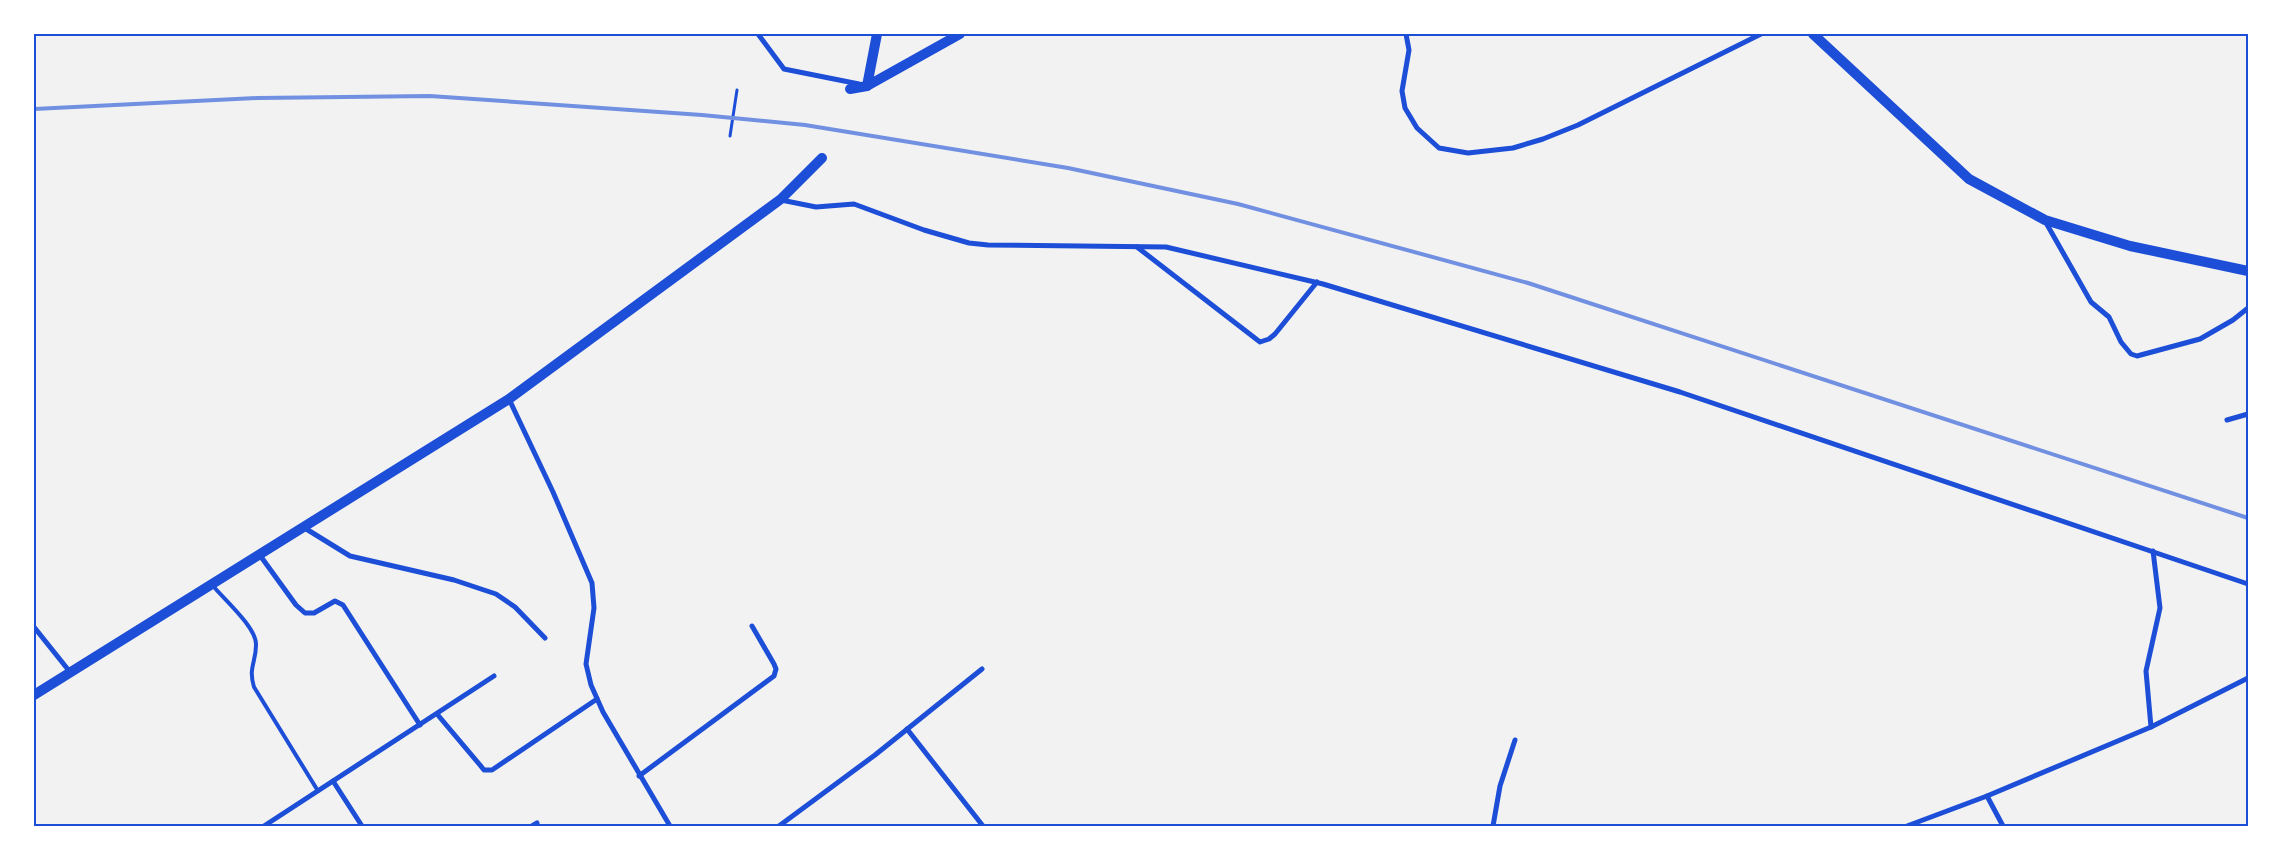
<svg xmlns="http://www.w3.org/2000/svg" width="2282" height="860" font-family="Karla,sans-serif">
<rect width="100%" height="100%" fill="#f2f2f2"/>
<g fill="none" stroke-linecap="round" stroke-linejoin="round">
<polyline stroke="#1d4ed8" stroke-width="3" points="730,136 737,90"/>
<path stroke="#1d4ed8" stroke-width="4" d="M213 586C224 599 257 628 256 645 256 663 248 667 254 687L318 791"/>
<g stroke="#1d4ed8" stroke-width="5">
<polyline points="758,34 784,69 859,84"/>
<polyline points="1406,34 1409,50 1402,91 1405,108 1417,128 1439,148 1468,153 1513,148 1543,139 1578,125 1761,34"/>
<polyline points="781,200 816,207 854,204 924,230 969,243 988,245 1166,247 1323,284 1680,392 2248,584"/>
<polyline points="2045,221 2091,302 2109,317 2121,342 2131,354 2137,356 2200,339 2233,320 2248,308"/>
<polyline points="1137,247 1260,342 1269,339 1275,334 1317,282"/>
<polyline points="509,399 553,492 592,583 594,608 586,664 591,685 603,712 670,826"/>
<polyline points="2227,420 2248,414"/>
<polyline points="303,527 350,556 454,580 496,594 515,607 545,638"/>
<polyline points="259,554 296,605 305,613 314,613 335,601 343,605 420,725"/>
<polyline points="34,627 70,672"/>
<polyline points="437,714 480,765 484,770 492,770 597,699"/>
<polyline points="2151,727 2146,671 2160,608 2153,551"/>
<polyline points="907,729 983,826"/>
<polyline points="639,776 774,676 776,669 774,664 752,626"/>
<polyline points="333,781 362,826"/>
<polyline points="1987,796 2003,826"/>
<polyline points="264,826 494,676"/>
<polyline points="532,826 537,823"/>
<polyline points="779,826 875,755 982,669"/>
<polyline points="1493,826 1500,786 1515,740"/>
<polyline points="1907,826 1987,796 2151,727 2248,678"/>
</g>
<g stroke="#1d4ed8" stroke-width="10">
<polyline points="1813,34 1969,179 2045,220 2130,246 2248,271"/>
<polyline points="867,86 960,34"/>
<polyline points="850,89 867,86 877,34"/>
<polyline points="34,695 509,399 781,199 822,158"/>
</g>
<polyline stroke="#7290e2" stroke-width="4" points="34,109 258,98 430,96 702,115 805,125 1068,168 1238,204 1528,283 2248,518"/>
</g>
<rect width="2282" height="860" fill="none" stroke="#ffffff" stroke-width="70"/>
<rect x="35" y="35" width="2212" height="790" fill="none" stroke="#1d4ed8" stroke-width="2"/>
</svg>
